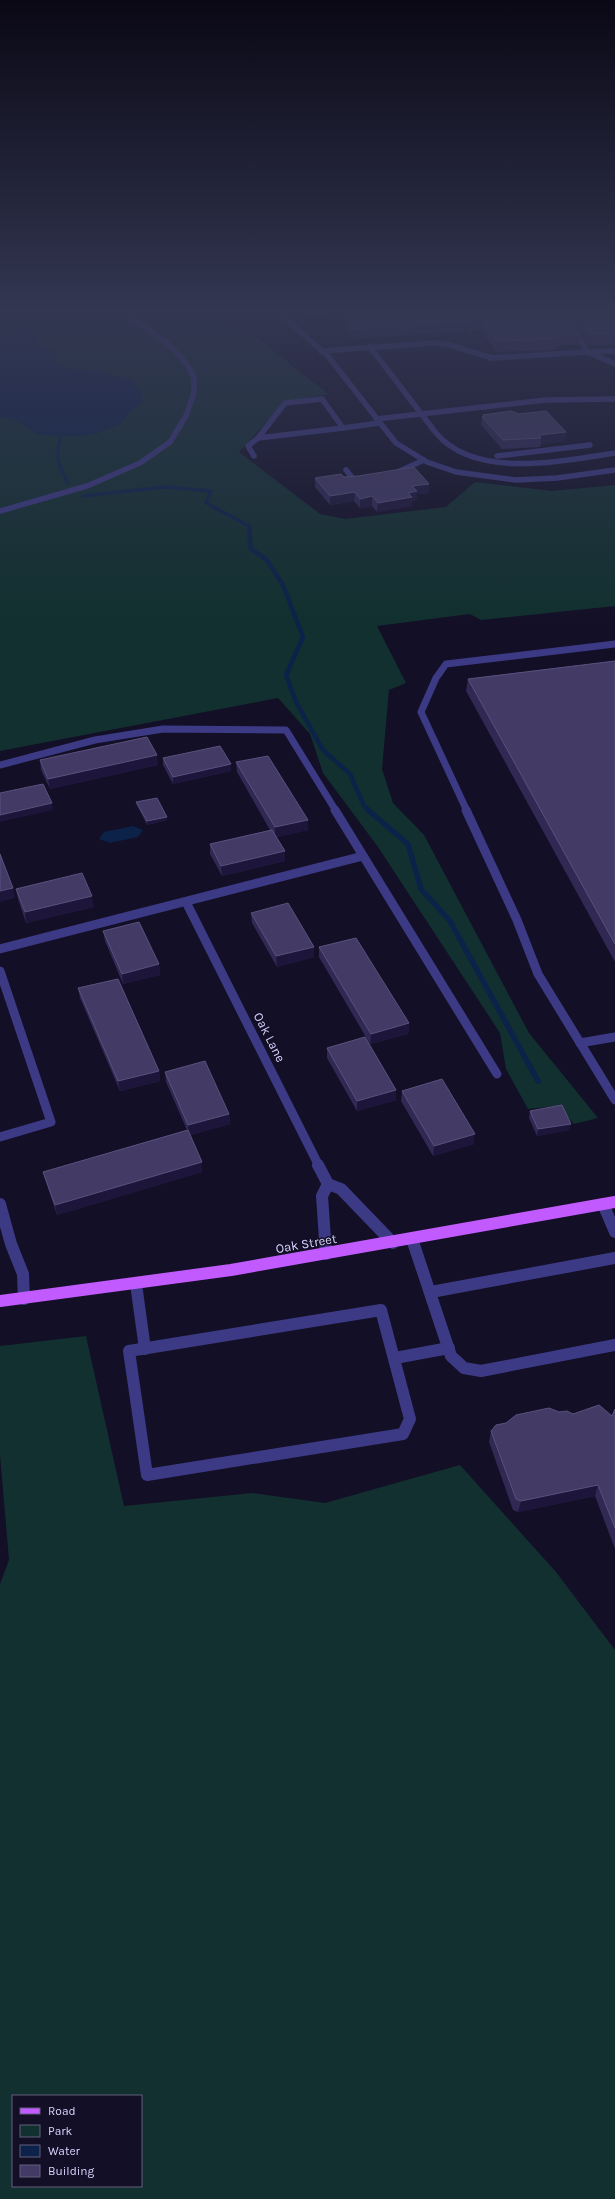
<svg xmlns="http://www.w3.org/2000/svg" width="615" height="2199" font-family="Karla,sans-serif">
<rect width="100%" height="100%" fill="#130f26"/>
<g fill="#12302f" fill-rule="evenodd">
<polygon points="0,314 227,314 328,394 286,401 239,452 320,514 345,519 446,507 475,482 552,491 615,485 615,606 481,620 470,614 377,626 406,683 389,690 382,769 393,803 424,835 529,1033 598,1118 574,1124 558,1106 528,1109 506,1069 500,1033 378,847 323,773 310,734 278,698 0,751"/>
<path d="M86 1336 124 1506 252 1493 325 1503 460 1465 556 1572 615 1650V2199H0V1584L9 1560 0 1455V1346ZM13 2096H141V2186H13Z"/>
</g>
<g fill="#0c2248">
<polygon points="27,328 33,328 39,335 36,345 55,350 56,356 53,359 56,364 71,369 96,371 130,379 143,395 142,402 129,413 121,424 98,433 81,436 39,435 15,420 0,417 0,336 10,336"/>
<polygon points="133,826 143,830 138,837 110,843 99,839 104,832"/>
</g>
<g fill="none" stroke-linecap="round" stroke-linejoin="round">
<g stroke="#0c2248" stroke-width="3.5">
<path d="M64 429C54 452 56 461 68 483"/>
<polyline points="83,496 164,487 211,491 206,503 249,526 250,533"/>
</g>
<polyline stroke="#0c2248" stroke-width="4.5" points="249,532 251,549 267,560 283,585 303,637 286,675 296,702 323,750 350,774 364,806 370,811"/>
<polyline stroke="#0c2248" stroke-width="5.5" points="368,810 408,844 421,889 450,921 538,1081"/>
<polyline stroke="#2fb8b0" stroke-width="1.5" stroke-dasharray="1 1.5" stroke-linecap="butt" points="469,331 473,337"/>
<g stroke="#3d3a85" stroke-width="5.5">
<polyline points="280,314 327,355 396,443 427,462 456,472 516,480 557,478 615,470"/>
<polyline points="311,314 323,314"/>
<polyline points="572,328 588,352 615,351"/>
<path d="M370 347 436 433C476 480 561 461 615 453"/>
<polyline points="321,351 435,343 450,345 492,358 588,352 615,364"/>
<polygon points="322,399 343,428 258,438 285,403"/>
<polyline points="376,419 546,400 615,399"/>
<polyline points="343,428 379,423"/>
<polyline points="254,456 248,446 258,438"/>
<polyline points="497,456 590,445"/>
<polyline points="346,470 355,481 362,480"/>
<polyline points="393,474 424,460"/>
<polyline points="0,511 87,486 140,463 170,442 186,416 194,393 194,377 186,363 167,343 126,314"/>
</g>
<g stroke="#3d3a85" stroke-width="7">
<polyline points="0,765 95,740 163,729 286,730 336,811"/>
<polyline points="467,811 421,712 436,678 446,664 615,644"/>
</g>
<g stroke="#3d3a85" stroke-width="9">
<polyline points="335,810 497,1074"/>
<polyline points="466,810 517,920 538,974 615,1100"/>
<polyline points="186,902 319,1166"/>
<polyline points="0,949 363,856"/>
<polyline points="0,971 51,1122 0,1137"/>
<polyline points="580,1043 615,1037"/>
</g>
<g stroke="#3d3a85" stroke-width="12">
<polyline points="318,1165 328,1184 341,1189 393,1243"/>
<polyline points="0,1204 11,1244 23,1274 24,1299"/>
<polyline points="603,1204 615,1232"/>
<polyline points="412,1239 451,1356 464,1368 481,1371 615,1345"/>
<polyline points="326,1254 322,1196 328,1184"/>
<polyline points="136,1284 145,1349"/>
<polyline points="431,1292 615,1258"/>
<polygon points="381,1310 410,1419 403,1434 147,1475 129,1351"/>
<polyline points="395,1358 449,1348"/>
</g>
<polyline stroke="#c25bff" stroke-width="12" points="0,1301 231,1270 615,1202"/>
</g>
<g fill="#312854">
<polygon points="340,314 615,314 615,345 588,345 573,322 570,320 580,335 578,345 558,345 558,347 555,347 555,350 496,352 481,330 352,339"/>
<polygon points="483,415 566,432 565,441 541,444 540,447 502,449 481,425 482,417 483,416"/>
<polygon points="344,477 429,493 417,494 416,500 412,501 412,506 377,512 372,506 360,508 354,501 330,505 315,487 315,478"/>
<polygon points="615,661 615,962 466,691 468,679"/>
<polygon points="163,758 231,764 231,771 173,784 163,765"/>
<polygon points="40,760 158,765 50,789 41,770"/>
<polygon points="236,762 308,830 276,837 285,851 285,861 222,876 210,854 210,844 270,830 237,772"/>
<polygon points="136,802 167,817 167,820 147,825 137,805"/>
<polygon points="16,889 94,907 26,923 18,899"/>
<polygon points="251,913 314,957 277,967 252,923"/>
<polygon points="103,931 159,964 160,975 123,984 105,941"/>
<polygon points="319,947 409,1023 408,1034 370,1044 319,957"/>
<polygon points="78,988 159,1071 160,1081 120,1091 80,998"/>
<polygon points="327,1048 396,1090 396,1100 357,1111 327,1058"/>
<polygon points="165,1072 229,1114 230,1124 190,1135 202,1162 202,1172 57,1215 46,1182 43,1172 187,1130 166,1082"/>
<polygon points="402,1091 474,1144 433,1156 401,1101"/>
<polygon points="530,1111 569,1130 537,1136 529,1118"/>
<polygon points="615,1409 615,1549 595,1496 518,1512 513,1510 489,1442 491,1431 559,1412 612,1416"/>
</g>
<g fill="#1d163a">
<polygon points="566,314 570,314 569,320"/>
<polygon points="566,432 565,441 541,444 541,438 539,435"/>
<polygon points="429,484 429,493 417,494 416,500 412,501 412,506 377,512 378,503 408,493 412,486"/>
<polygon points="355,492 354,501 330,505 330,496"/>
<polygon points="372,496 372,506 360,508 360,499"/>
<polygon points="157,755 158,765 50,789 48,779"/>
<polygon points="231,764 231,771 173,784 173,777"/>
<polygon points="52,803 53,810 0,822 0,815"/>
<polygon points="167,817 167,820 147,825 147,821"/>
<polygon points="308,820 308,830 275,838 275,827"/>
<polygon points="285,851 285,861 222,876 221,866"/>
<polygon points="13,888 15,898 0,902 0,891"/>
<polygon points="92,896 94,907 26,923 25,912"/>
<polygon points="314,947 314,957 277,967 276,956"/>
<polygon points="159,964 160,975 123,984 122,974"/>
<polygon points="409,1023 408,1034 370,1044 371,1034"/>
<polygon points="159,1071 160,1081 120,1091 118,1081"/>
<polygon points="396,1090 396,1100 357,1111 357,1101"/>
<polygon points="229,1114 230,1124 189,1135 188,1125"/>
<polygon points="571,1124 569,1130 537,1136 538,1129"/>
<polygon points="475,1134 474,1144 433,1156 434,1146"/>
<polygon points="202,1162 202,1172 57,1215 55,1205"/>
<polygon points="598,1485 595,1496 518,1512 521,1501"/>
</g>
<g fill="#433a66" stroke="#5a527e">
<polygon points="345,314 567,314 567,316 580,335 558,335 560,337 555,337 556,339 497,341 482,320 352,329"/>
<polygon points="576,314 615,314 615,334 590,334"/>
<polygon points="511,411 519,414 546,411 566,432 539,435 541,438 503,440 482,417 485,416 483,415"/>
<polygon points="414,467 429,484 412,486 417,491 408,493 412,497 378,503 372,496 360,499 355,492 330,496 315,478 341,474 344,477 358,476"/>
<polygon points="615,661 615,944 468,679"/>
<polygon points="147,737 157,755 48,779 40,760"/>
<polygon points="220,746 231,764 173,777 163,758"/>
<polygon points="268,756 308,820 275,827 236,762"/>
<polygon points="43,784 52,803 0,815 0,793"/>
<polygon points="157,798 167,817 147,821 136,802"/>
<polygon points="272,830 285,851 221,866 210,844"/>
<polygon points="0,854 13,888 0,891"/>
<polygon points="82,873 92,896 25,912 16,889"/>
<polygon points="288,903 314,947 276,956 251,913"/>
<polygon points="139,922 159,964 122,974 103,931"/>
<polygon points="356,938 409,1023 371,1034 319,947"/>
<polygon points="118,979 159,1071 118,1081 78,988"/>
<polygon points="365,1037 396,1090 357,1101 327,1048"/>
<polygon points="205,1061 229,1114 188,1125 165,1072"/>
<polygon points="442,1079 475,1134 434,1146 402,1091"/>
<polygon points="562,1105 571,1124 538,1129 530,1111"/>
<polygon points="188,1130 202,1162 55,1205 43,1172"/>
<polygon points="599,1405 612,1416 615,1409 615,1528 598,1485 521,1501 516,1499 491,1431 496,1425 506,1423 516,1415 549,1408 559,1412 567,1411 573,1414"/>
</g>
<linearGradient id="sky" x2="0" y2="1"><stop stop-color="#0a0815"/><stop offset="0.5" stop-color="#333752"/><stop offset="1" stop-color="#333752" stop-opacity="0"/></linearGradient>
<rect width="615" height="622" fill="url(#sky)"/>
<g text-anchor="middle" stroke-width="3" stroke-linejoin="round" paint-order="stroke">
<g font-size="13" fill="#d9d4ff" stroke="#130f26">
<text transform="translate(270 1037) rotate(63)" y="5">Oak Lane</text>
<text transform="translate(306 1243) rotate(-10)" y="5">Oak Street</text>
</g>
</g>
<rect x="12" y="2095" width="130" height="92" fill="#130f26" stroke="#625e7d"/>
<rect x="20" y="2108" width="20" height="6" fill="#c25bff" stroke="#625e7d"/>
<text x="48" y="2115" font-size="12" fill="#d9d4ff">Road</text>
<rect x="20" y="2125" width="20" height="12" fill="#12302f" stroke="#625e7d"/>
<text x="48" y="2135" font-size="12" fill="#d9d4ff">Park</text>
<rect x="20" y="2145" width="20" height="12" fill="#0c2248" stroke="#625e7d"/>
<text x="48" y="2155" font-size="12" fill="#d9d4ff">Water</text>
<rect x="20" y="2165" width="20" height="12" fill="#433a66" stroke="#625e7d"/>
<text x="48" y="2175" font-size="12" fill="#d9d4ff">Building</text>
</svg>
